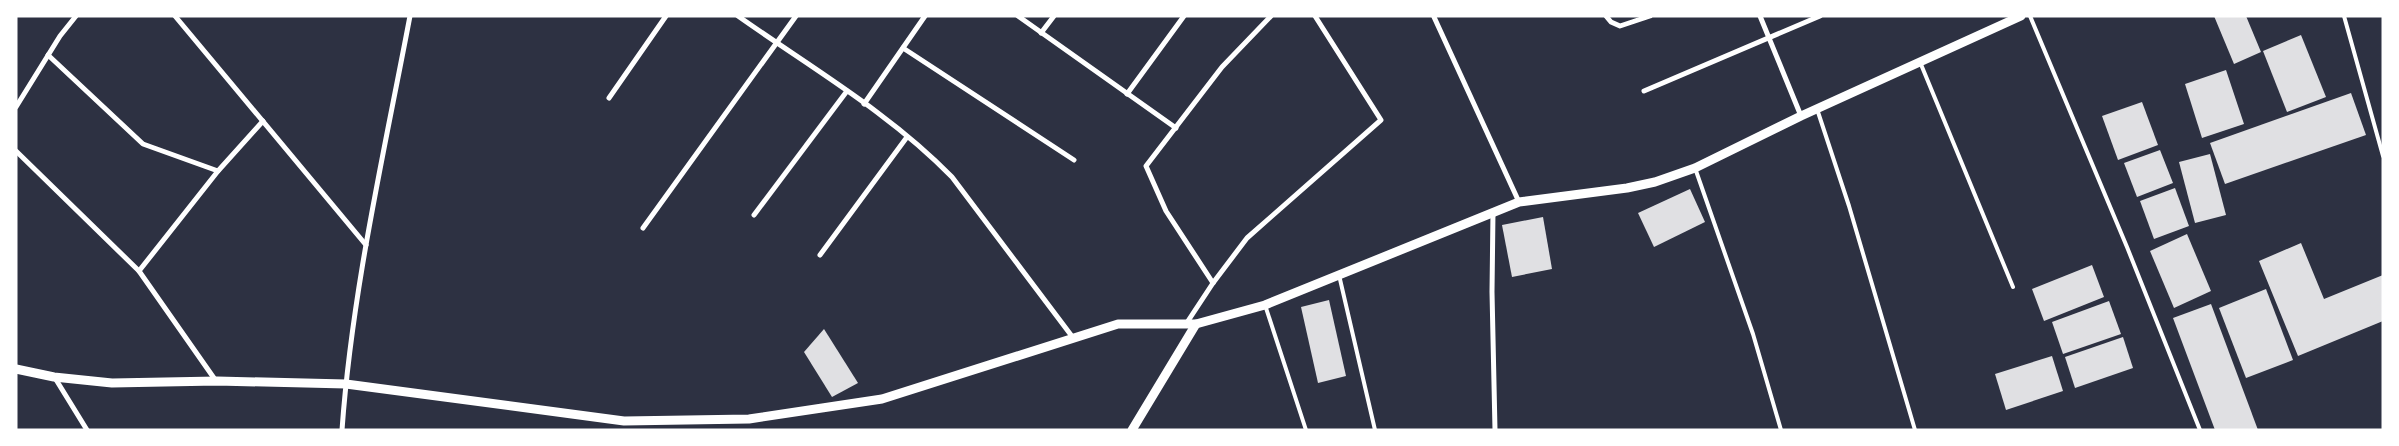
<svg xmlns="http://www.w3.org/2000/svg" width="2399" height="446" font-family="Arial,sans-serif">
<rect width="100%" height="100%" fill="#2d3142"/>
<g fill="#e0e0e3">
<polygon points="2214,16 2246,16 2261,52 2234,64"/>
<polygon points="2301,35 2326,97 2287,112 2263,51"/>
<polygon points="2226,70 2244,124 2202,138 2185,84"/>
<polygon points="2351,93 2366,135 2225,184 2210,143"/>
<polygon points="2142,102 2158,145 2118,160 2102,116"/>
<polygon points="2160,150 2173,183 2137,197 2124,163"/>
<polygon points="2210,154 2226,215 2195,223 2179,162"/>
<polygon points="2175,188 2189,226 2154,239 2140,201"/>
<polygon points="1690,189 1705,222 1654,247 1638,213"/>
<polygon points="1543,217 1552,269 1512,277 1502,225"/>
<polygon points="2187,234 2211,291 2174,308 2150,251"/>
<polygon points="2301,243 2324,299 2383,275 2383,321 2298,356 2259,261"/>
<polygon points="2092,265 2104,297 2044,321 2032,289"/>
<polygon points="2266,289 2293,360 2246,378 2219,308"/>
<polygon points="1329,300 1346,376 1318,383 1301,307"/>
<polygon points="2109,301 2121,334 2063,354 2052,322"/>
<polygon points="2211,304 2258,430 2215,430 2173,318"/>
<polygon points="824,329 858,383 832,397 804,352"/>
<polygon points="2123,337 2133,368 2075,388 2065,357"/>
<polygon points="2052,356 2063,391 2006,410 1995,374"/>
</g>
<g fill="none" stroke-linecap="round" stroke-linejoin="round">
<g stroke="#fff" stroke-width="4">
<polyline points="2030,16 2127,247 2200,430"/>
<polyline points="2344,16 2383,156"/>
<polyline points="1920,62 2013,287"/>
<polyline points="1817,109 1849,206 1915,430"/>
<polyline points="1695,168 1753,334 1781,430"/>
<polyline points="1339,275 1375,430"/>
<polyline points="1265,305 1306,430"/>
</g>
<g stroke="#fff" stroke-width="5">
<polyline points="175,16 366,245"/>
<path d="M738 16C810 67 890 113 952 177L1074 339"/>
<polyline points="1018,16 1176,128"/>
<polyline points="1606,16 1611,22 1620,26 1650,16"/>
<polyline points="1760,16 1801,116"/>
<polyline points="1434,17 1519,202"/>
<polyline points="1041,33 1054,16"/>
<polyline points="903,48 1074,160"/>
<polyline points="48,55 143,144 218,171"/>
<polyline points="1644,91 1820,16"/>
<polyline points="1127,94 1184,16"/>
<polyline points="609,98 666,16"/>
<polyline points="864,104 925,16"/>
<polyline points="16,107 60,36 76,16"/>
<polyline points="16,151 139,271 216,381"/>
<polyline points="1493,212 1492,292 1495,430"/>
<polyline points="754,215 847,91"/>
<polyline points="643,228 796,16"/>
<polyline points="820,255 907,137"/>
<polyline points="139,271 218,171 263,121"/>
<polyline points="1213,283 1166,211 1146,166 1222,67 1271,16"/>
<polyline points="1186,324 1213,283 1247,238 1381,120 1315,16"/>
<polyline points="55,378 87,430"/>
<path d="M342 430C352 291 384 153 410 16"/>
</g>
<g stroke="#fff" stroke-width="9">
<polyline points="16,369 54,377 112,383 217,381 346,384 624,421 749,419 882,399 1118,324 1196,324 1265,305 1519,202 1627,188 1655,182 1695,168 1801,116 2021,16"/>
<polyline points="1132,430 1196,324"/>
</g>
</g>
<rect width="2399" height="446" fill="none" stroke="#ffffff" stroke-width="35"/>
</svg>
